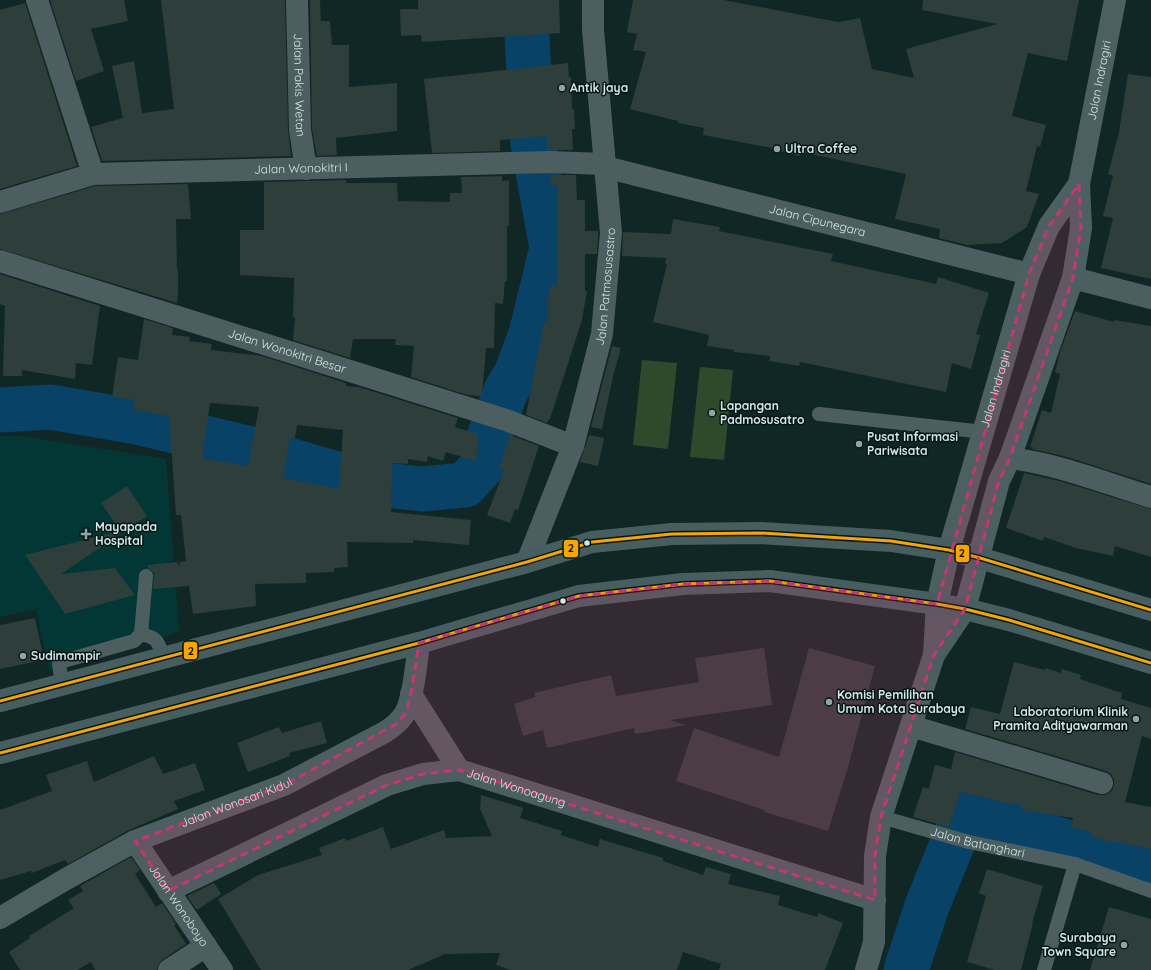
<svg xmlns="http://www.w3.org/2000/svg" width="1151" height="970" font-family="Quicksand,sans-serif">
<rect width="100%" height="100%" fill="#102726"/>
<polygon fill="#023736" points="0,436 22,436 166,459 179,632 49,671 36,609 0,617"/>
<g fill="#2d4a2a">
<polygon points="642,360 677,363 668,449 633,445"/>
<polygon points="700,367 733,370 724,460 690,457"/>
</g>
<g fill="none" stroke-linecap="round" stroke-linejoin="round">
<g stroke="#084367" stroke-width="45">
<polyline points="0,410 50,407 137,422 251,449 368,483 422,489 465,485 486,462 490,434 506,391 516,374 531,334 552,248 533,144 525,0"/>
<polyline points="906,970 927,906 966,810 1151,869"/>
</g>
</g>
<g fill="#2d3e3b" fill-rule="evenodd">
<polygon points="50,0 124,0 128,21 91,29 104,71 76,81"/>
<polygon points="161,0 285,0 288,130 291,156 102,161 91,127 123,118 112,66 134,61 142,113 174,109"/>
<polygon points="310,0 320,0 321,21 330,21 332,45 349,45 349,87 397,83 397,131 336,138 337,155 317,156 312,129"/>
<polygon points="418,0 559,0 560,33 422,42 421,35 401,36 400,9 418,9"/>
<polygon points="633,0 724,0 838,22 860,18 872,69 914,78 906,49 997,24 922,10 923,0 1079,0 1067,61 1028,53 1012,116 1046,125 1040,147 1037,146 1026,191 1039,194 1027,227 1002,243 967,245 939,238 940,229 895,219 906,174 801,152 800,156 771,149 772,148 703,135 704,128 678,123 678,121 630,109 646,52 633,50 637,34 627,32"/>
<polygon points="25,3 77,166 0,189 0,10"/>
<polygon points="568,63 569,77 571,77 572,109 574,109 575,129 572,129 573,150 547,150 547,136 500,140 500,151 432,153 424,79"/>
<polygon points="1128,74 1151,77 1151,279 1101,268 1113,218 1103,216 1113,176 1108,174 1119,132"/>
<polygon points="551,175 576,175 577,200 585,200 585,231 598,231 598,233 597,254 585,254 585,291 587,291 582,320 550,419 549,419 547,423 526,415 544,322 548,322 548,296 551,285 557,286 557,186 550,186"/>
<polygon points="502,176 502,181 509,180 509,226 507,226 507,281 505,281 503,304 495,303 494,348 486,348 482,396 467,395 411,377 414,346 395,345 396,339 353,339 350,358 293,340 295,318 293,317 294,278 240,275 240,230 264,230 264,182 346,180 346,183 397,183 398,201 450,202 450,193 462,193 461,177"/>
<polygon points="188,184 191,219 176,219 177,269 178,269 178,293 177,303 0,249 0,214 95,186"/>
<polygon points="673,219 720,227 719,231 833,254 831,261 936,284 938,277 989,293 976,334 980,335 971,369 952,363 946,392 800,362 799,366 769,361 770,356 734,352 734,350 707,346 709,335 653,322 667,264 665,264 666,258 622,256 623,232 671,234"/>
<polygon points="0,274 100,306 92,365 76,363 75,379 22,370 22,376 3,376 5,306 0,304"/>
<polygon points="1075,311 1114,322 1114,320 1151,326 1151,484 1067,457 1032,449 1033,447 1030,447 1042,410 1051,413 1060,374 1055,372 1061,349"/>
<path d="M144 319 173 328 172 335 190 337 189 341 212 344 211 350 262 356 346 383V386L359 387 458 418 455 427 478 434 476 461 446 452 443 461 428 456 427 462 408 459V464L392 463 391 512 471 520 469 545 413 540V543L347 542 348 567 334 568V572L306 573V583L255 584 256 606 193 614 189 586 153 589 154 573 148 568V565L177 562 180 566V562L186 561 181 515H176L169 416 133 410 135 400 112 397 118 357 138 360ZM210 403 259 407 248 466 202 458ZM297 425 343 430 339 489 283 478 290 438H295Z"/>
<polygon points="612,346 621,348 613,376 602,429 591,427"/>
<polygon points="510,435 539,446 518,510 515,509 510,523 487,515 504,470 499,468"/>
<polygon points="589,435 604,438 598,466 580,462"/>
<polygon points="1024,473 1060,481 1151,509 1151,557 1115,546 1113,556 1076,548 1044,537 1043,541 1006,528"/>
<polygon points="127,486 147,516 122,533 101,503"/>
<polygon points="119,531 120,534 61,574 115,568 135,595 65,614 25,555"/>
<polygon points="35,618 44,660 0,669 0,625"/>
<polygon points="764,648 772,705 670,720 686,725 635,734 634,728 547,748 543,730 523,736 514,704 535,697 534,693 611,675 616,696 699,682 695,658"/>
<polygon points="809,648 875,666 847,771 828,831 764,812 764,810 676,781 694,728 779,757"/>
<polygon points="1014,662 1045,670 1045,668 1061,673 1062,669 1081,675 1080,679 1122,693 1121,699 1151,708 1151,739 1142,736 1125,802 1151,807 1151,849 1114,841 1113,843 1090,836 1091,832 1070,827 1073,818 1021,810 1022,805 995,801 995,800 960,792 949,827 913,817 923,787 929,789 935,765 951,769 955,752 1098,795 1105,795 1111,792 1114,786 1114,780 1111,774 1106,771 965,729 971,707 1000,714"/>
<polygon points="321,721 327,743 289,753 290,756 248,772 237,743 279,727 282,733"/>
<polygon points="154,756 163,774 195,763 205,790 174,801 178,809 129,830 68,864 65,860 32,873 31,871 0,880 0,810 52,791 46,775 87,761 94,782"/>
<polygon points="481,795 523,808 520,818 562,831 561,835 598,847 600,839 663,858 663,861 703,875 706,867 731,874 728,884 780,896 778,905 817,917 818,913 843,923 825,970 719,970 721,964 683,952 677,970 511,970 496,965 500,953 445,954 408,970 261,970 218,899 258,875 322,855 319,848 345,838 346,841 383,827 391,849 444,830 446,838 492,836 480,809"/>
<polygon points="131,857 140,870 135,874 156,907 162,903 176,924 174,925 186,944 162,960 158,965 157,970 95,970 91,962 77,970 20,970 9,952 30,938 29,936 74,908 68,900 83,891 80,886"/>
<polygon points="987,869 1043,886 1032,923 1033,923 1021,970 995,970 967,962 986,896 979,893"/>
<polygon points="214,883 221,894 197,910 187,896"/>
<polygon points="1109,907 1151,919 1151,970 1090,970"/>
</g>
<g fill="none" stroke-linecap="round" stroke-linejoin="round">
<g stroke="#4d5e61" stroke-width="14">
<polyline points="819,414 984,432"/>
<path d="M141 634C159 638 157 642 164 657"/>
<polyline points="62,684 59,664 60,662 134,641 141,634 146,576"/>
<path id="s1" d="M881 817 969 842 1075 864 1151 891"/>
<polyline points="1044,970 1075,864"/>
</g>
<g stroke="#4d5e61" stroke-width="22">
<polyline points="37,0 93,174"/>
<path id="s2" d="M297 0 300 130 306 169"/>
<path id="s3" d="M605 167 1029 274"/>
<path id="s4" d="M0 202 93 174 550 162 605 164"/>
<path id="s5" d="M0 261 506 420 573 446"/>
<polyline points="1073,278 1151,298"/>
<path d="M1010 458C1058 464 1105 483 1151 497"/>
<path id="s6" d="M527 562 573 446 602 334 611 233 593 30V0"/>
<polyline points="934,655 965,609"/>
<polyline points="411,694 459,770"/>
<polyline points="911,726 1102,783"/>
<path id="s7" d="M135 841 222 970"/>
<path id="s8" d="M168 891 387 785 423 774 459 770 875 900"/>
<polyline points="169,970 206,946"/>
<polyline points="866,970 874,942 875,856 881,817 934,655 937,604"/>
</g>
<g stroke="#4c6062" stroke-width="22">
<path id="s9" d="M937 604 949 550 1029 274 1049 226 1079 184"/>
<path id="s10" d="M965 609 999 481 1010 458 1073 278 1081 228 1079 184 1115 0"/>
<path id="s11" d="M0 918 66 879 135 841 284 785 385 732C393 727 400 722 405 713 413 700 417 660 419 643"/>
</g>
<g stroke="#475e61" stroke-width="22">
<polyline points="0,701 527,562 592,542 672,534 760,533 891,541 949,550 980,558 1151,610"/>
<polyline points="0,753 419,643 579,596 683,584 770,581 937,604 965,609 1009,620 1151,663"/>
</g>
<defs>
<g id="bus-1">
<polyline points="0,701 527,562 592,542 672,534 760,533 891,541 949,550 980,558 1151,610"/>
<polyline points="0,753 419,643 579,596 683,584 770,581 937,604 965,609 1009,620 1151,663"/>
</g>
</defs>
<use href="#bus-1" stroke="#061515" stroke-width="6"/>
<use href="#bus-1" stroke="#f7a600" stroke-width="3"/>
</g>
<path fill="#c53770" fill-opacity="0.2" stroke="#c53770" stroke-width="3" stroke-dasharray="8 5" stroke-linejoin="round" d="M1079 184 1081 228 1073 278 1010 458 999 481 965 609 934 655 881 817 875 856V900L459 770 423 774 387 785 168 891 135 841 284 785 398 723 406 712 411 694 419 643 579 596 683 584 770 581 937 604 1029 274 1049 226Z"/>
<g fill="#8fa4a3" stroke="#061515" stroke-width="1.5">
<circle cx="562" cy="88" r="4"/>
<circle cx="777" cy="149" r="4"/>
<circle cx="712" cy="413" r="4"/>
<circle cx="859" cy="444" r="4"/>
<path d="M84 528h4v4h4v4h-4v4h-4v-4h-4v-4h4z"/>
<circle cx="23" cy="656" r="4"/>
<circle cx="829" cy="702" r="4"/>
<circle cx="1136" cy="719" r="4"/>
<circle cx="1124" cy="945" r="4"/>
</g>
<g fill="#d3e7e6" stroke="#061515" stroke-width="1.5">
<circle cx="587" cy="543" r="3.5"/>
<circle cx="563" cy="601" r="3.5"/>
</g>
<g text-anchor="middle" stroke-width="3" stroke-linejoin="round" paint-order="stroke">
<g font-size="12" fill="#d3e7e6" stroke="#061515">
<text dy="4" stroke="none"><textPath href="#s10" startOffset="549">Jalan Indragiri</textPath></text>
<text dy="4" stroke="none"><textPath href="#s2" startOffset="85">Jalan Pakis Wetan</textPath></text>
<text dy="4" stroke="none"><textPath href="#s4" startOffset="305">Jalan Wonokitri I</textPath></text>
<text dy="4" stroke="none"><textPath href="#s3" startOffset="219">Jalan Cipunegara</textPath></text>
<text dy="4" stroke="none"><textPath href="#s6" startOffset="288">Jalan Patmosusastro</textPath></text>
<text dy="4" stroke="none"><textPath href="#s5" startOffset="301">Jalan Wonokitri Besar</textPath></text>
<text dy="4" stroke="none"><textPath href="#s9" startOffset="223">Jalan Indragiri</textPath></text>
<text dy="4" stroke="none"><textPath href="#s8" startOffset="377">Jalan Wonoagung</textPath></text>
<text dy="4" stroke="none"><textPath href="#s11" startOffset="264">Jalan Wonosari Kidul</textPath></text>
<text dy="4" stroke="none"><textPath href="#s1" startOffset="100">Jalan Batanghari</textPath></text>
<text dy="4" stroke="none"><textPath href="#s7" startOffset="78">Jalan Wonoboyo</textPath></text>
</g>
<g font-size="12" font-weight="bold" fill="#d3e7e6" stroke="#061515" text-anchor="start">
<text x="570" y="92">Antik jaya</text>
<text x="785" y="153">Ultra Coffee</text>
<text x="720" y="410">Lapangan<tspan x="720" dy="14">Padmosusatro</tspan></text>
<text x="867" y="441">Pusat Informasi<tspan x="867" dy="14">Pariwisata</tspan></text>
<text x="95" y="531">Mayapada<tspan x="95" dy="14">Hospital</tspan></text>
<text x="31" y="660">Sudimampir</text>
<text x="837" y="699">Komisi Pemilihan<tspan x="837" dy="14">Umum Kota Surabaya</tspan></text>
<text x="1128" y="716" text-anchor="end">Laboratorium Klinik<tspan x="1128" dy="14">Pramita Adityawarman</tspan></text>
<text x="1116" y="942" text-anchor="end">Surabaya<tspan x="1116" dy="14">Town Square</tspan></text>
</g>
</g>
<g stroke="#061515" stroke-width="1.5">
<rect x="563" y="539" width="16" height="19" rx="4" fill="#f7a600"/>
<rect x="955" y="544" width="15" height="19" rx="4" fill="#f7a600"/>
<rect x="183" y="641" width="15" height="19" rx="4" fill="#f7a600"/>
</g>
<g font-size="11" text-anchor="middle" font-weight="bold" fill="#111">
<text x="571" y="552">2</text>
<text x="962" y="557">2</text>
<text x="191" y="655">2</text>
</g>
</svg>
